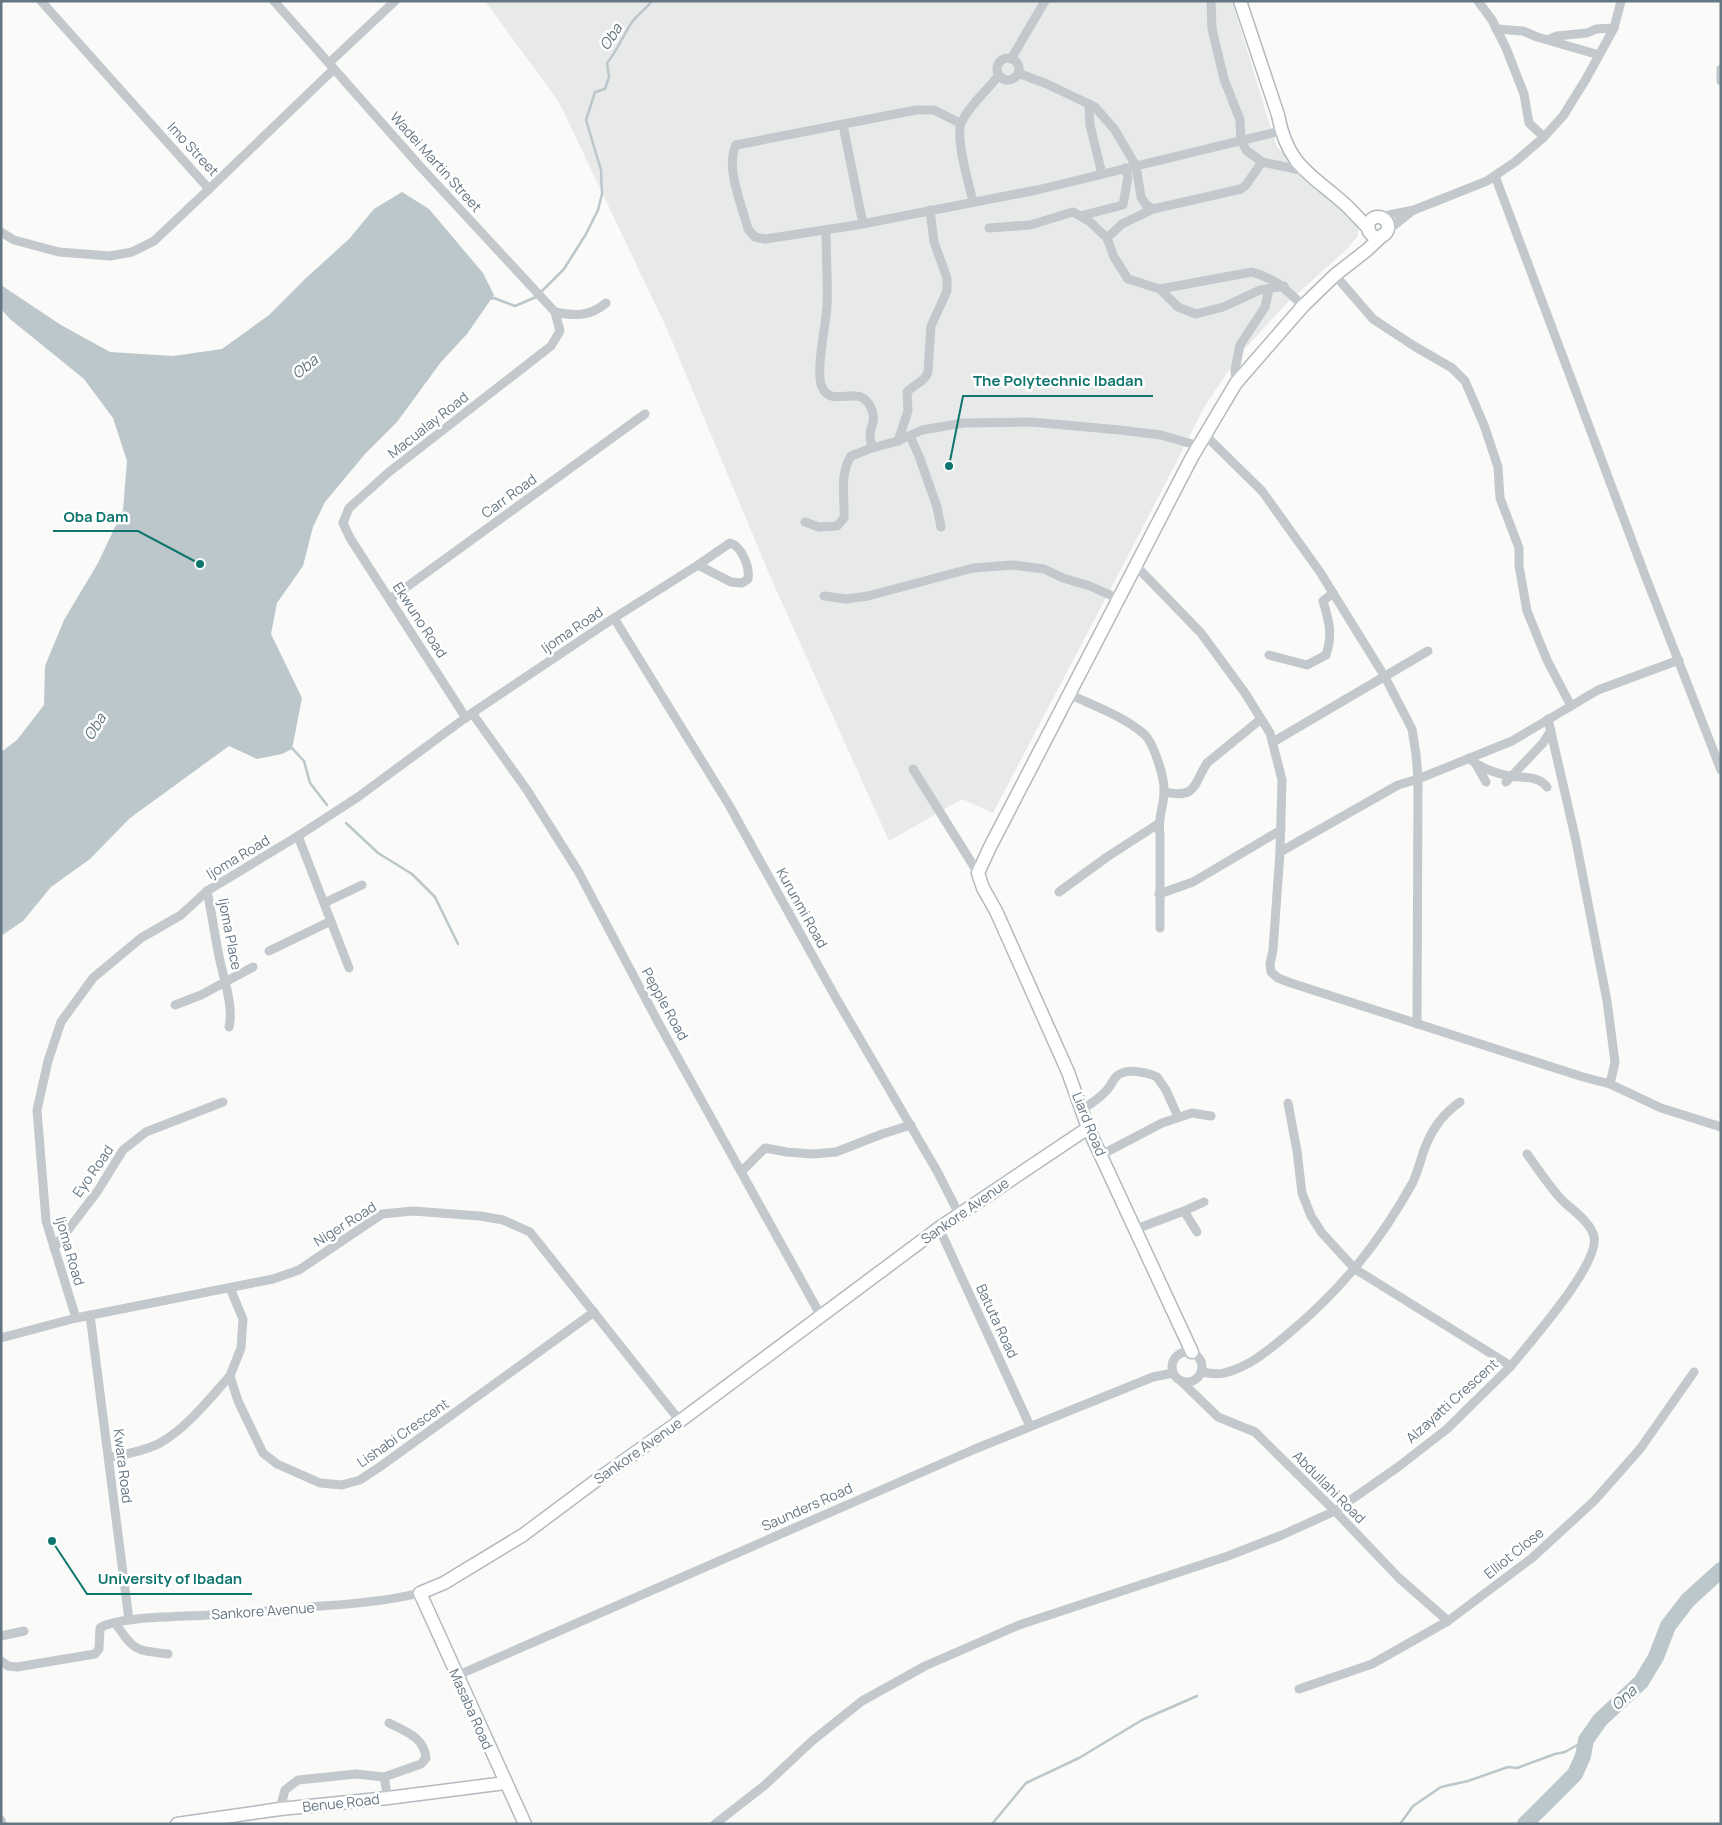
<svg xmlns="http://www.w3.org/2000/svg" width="1722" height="1825" font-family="Manrope,sans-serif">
<rect width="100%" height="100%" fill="#fafaf8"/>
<polygon fill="#e8e9e9" points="485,1 1232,1 1276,145 1309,183 1358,225 1358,236 1347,249 1286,304 1240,354 1206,404 1143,527 993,813 962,799 889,841 770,576 667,329 559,102"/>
<polygon fill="#bbc7cb" points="402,192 429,209 483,273 494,295 467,334 441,362 397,422 365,454 325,502 313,527 303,566 277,603 271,634 302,698 292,749 282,754 257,759 229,746 130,818 90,859 51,887 23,921 1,936 1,752 17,740 44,705 45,666 64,620 98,563 123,510 127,461 113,418 84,379 10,319 1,309 1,285 61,325 110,352 173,356 222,349 269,315 305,279 349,239 374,209"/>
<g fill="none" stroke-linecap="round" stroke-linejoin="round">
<g stroke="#bbc7cb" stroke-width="2.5">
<path d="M489 299 494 298 515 306 536 297 564 269 586 234 598 210 602 194 601 170 586 120 595 92 605 89 609 77 607 63C618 50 623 35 632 22 638 14 646 9 652 1"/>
<polyline points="291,747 304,761 310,783 327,805"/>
<polyline points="346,823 378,853 412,874 435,897 458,944"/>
<polyline points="992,1824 1026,1783 1079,1758 1142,1720 1197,1696"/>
<polyline points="1400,1824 1413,1806 1441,1787 1468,1781 1508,1767 1517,1768 1555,1754 1565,1752 1586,1740"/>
</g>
<polyline stroke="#bbc7cb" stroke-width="16" points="1525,1824 1575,1774 1583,1756 1586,1740 1600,1720 1641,1682 1656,1657 1668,1626 1688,1600 1721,1570"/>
<defs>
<g id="secondary">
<path d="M1240 1 1278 115C1288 168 1312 174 1348 207 1355 214 1362 222 1369 229"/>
<circle cx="1378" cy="227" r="10"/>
<polyline points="1192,1352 1088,1128 1068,1072 996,911 983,888 978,873 990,847 1192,457 1236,383 1303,306 1335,275 1367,250 1384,234"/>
<polyline points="177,1824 280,1809 388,1798 505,1783"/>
<polyline points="525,1824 420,1593 444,1583 523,1535 598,1479 680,1421 939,1228 1088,1128"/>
</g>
</defs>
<use href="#secondary" stroke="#b3babf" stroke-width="15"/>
<g stroke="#c3c8cc" stroke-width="9">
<polyline points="41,1 209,189 334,69"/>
<polyline points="274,1 418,164 555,312 560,331 551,346 389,472 349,508 343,523 350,538 466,718"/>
<polyline points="1211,1 1212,29 1224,79 1240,120 1241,141 1247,151 1262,162 1305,171"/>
<polyline points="1478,1 1492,20 1506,48 1524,94 1529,123 1544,137"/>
<polyline points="1496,29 1523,31 1537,37 1599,55"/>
<polyline points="1550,39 1557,36 1587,33 1596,29 1614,28"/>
<circle cx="1008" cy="69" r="11"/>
<polyline points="1011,59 1045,1"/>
<polyline points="329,63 395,1"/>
<polyline points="1721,69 1721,81"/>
<polyline points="1018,73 1047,84 1095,107 1115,130 1136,166 1141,197 1146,205 1153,209"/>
<polyline points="1089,104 1090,125 1102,174"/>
<path d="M960 123 934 110H916L736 145C725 168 742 205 748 229L755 237 765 239 857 225 1037 190 1281 131"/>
<polyline points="843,125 863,224"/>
<path d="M1262 162 1246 185 1241 189 1153 209 1122 224 1107 238 1114 257 1128 279 1160 289 1252 272C1276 279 1286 289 1303 306"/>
<polyline points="1495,176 1643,570 1721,770"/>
<path d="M973 201C969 185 954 135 962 121 971 103 987 91 999 75"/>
<polyline points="1080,216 1123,205 1128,177 1125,168"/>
<polyline points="1379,217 1414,210 1487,181 1515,162 1544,137 1563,116 1586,79 1614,28 1621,1"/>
<polyline points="989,228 1030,225 1073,212 1089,221 1107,238"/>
<path d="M826 230C826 255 828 281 827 307 826 325 815 372 822 387 829 405 852 391 863 398 870 403 875 413 873 422 873 425 870 429 870 433 870 437 871 443 872 448"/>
<polyline points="1387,231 1412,211"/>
<polyline points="1,232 14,240 59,252 110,256 132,252 154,241 209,189"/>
<polyline points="1335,275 1373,319 1414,346 1452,368 1465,381 1484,425 1498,467 1500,498 1519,548 1519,566 1527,611 1547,660 1571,706"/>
<polyline points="1160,289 1178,307 1196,314 1223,307 1260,290 1284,286"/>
<path d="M555 312C574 316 590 317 606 303"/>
<polyline points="1236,383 1235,370 1240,345 1265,307 1269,289"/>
<polyline points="1205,435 1262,491 1320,572 1385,677 1412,729 1416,754 1418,779 1417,1024"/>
<polyline points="910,436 919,456 937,507 941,527"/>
<path d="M898 441 908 411 907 392C914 384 925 382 928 372L931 326 947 291V278L934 242 930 210"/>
<path d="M805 522 819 527 837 526 844 518C845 498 839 475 851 456L872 448 898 441 922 430 963 423 1031 422 1120 430 1161 435 1199 446"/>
<polyline points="1136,566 1201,633 1245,693 1270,733 1282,780 1280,852 1273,950 1270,964 1271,972 1278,978 1291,983 1583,1077 1610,1084 1615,1062 1607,1001 1576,841 1548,719"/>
<polyline points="824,596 846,599 868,596 973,568 1013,565 1044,569 1063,578 1090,586 1119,599"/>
<polyline points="390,599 645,414"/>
<polyline points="614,618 729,805 836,998 937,1171 959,1214"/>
<path d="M1269 655 1307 665 1326 655C1333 634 1329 621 1323 601L1333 593"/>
<path d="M1069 694C1094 706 1123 716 1144 734 1154 743 1165 779 1164 792 1164 807 1157 819 1160 834V928"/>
<polyline points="472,713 527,790 578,871 658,1022 821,1316"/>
<polyline points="1273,742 1428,651"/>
<path d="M1469 758C1480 768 1495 773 1509 776 1521 778 1539 775 1547 787"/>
<polyline points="1476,764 1486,782"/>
<polyline points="913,769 978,873"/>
<polyline points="1506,782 1543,743 1551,730"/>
<path d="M1164 792C1197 799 1193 785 1207 763L1261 719"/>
<polyline points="298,836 349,968"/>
<polyline points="1280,852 1398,785 1418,779 1512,741 1598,690 1679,660"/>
<path d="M207 891C212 914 215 938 220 961 224 979 234 1009 229 1027"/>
<polyline points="1059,892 1107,857 1158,824"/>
<polyline points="1159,894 1193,882 1281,830"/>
<polyline points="324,903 362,885"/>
<polyline points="269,951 331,921"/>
<polyline points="175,1005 201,995 253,967"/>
<polyline points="1610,1084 1661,1108 1721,1127"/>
<path d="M1082 1109C1091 1104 1100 1098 1107 1090 1112 1085 1114 1075 1122 1073 1131 1069 1149 1073 1157 1077L1166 1090 1178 1117"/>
<polyline points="1101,1155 1162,1123 1192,1113 1211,1116"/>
<polyline points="742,1171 765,1148 787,1152 813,1154 836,1152 882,1134 911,1125"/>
<polyline points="1184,1211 1197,1232"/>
<polyline points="939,1228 1030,1426"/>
<polyline points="1136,1229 1184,1211 1204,1202"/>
<polyline points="54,1248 97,1192 123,1150 146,1132 223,1102"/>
<polyline points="230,1288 243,1319 241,1348 230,1376 238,1401 263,1453 277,1464 320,1483 342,1485 360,1480 381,1466 594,1312"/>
<polyline points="90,1315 129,1620"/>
<path d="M76 1318 46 1221 37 1110 48 1061 61 1022 93 978 141 938 181 915 207 891 298 836 358 797 472 713 614 618 698 565 731 582 742 583 748 579C750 568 742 546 730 543L698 565"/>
<polyline points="1,1338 76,1318 273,1279 299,1270 382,1214 413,1211 480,1216 503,1220 530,1232 680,1421"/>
<circle cx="1187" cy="1367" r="15"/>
<path d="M1511 1366C1529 1343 1600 1264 1594 1237 1591 1222 1572 1210 1562 1200 1549 1186 1538 1169 1527 1154"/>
<path d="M1201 1372C1208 1373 1217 1375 1224 1373 1249 1367 1269 1350 1288 1334 1341 1290 1380 1242 1413 1182 1417 1173 1420 1163 1423 1153 1430 1132 1441 1115 1460 1102"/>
<polyline points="1181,1381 1218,1417 1255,1432 1335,1511 1399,1578 1448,1621"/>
<path d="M109 1457C124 1455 147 1450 160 1443 188 1427 209 1399 230 1376"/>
<path d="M115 1623C135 1651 134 1650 168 1654"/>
<polyline points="1,1636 24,1631"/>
<path d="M1 1661 8 1666 17 1667 95 1654 99 1649 100 1628C118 1616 185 1617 210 1615 247 1613 284 1610 321 1606 354 1604 387 1601 420 1593"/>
<polyline points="456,1676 975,1449 1153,1377 1173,1373"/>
<polyline points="1299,1689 1372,1664 1448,1621 1532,1558 1594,1501 1640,1449 1694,1372"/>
<path d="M384 1777 421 1764 426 1758C424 1737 406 1732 389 1723"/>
<polyline points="280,1809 285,1790 298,1780 356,1774 384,1777 388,1798"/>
<polyline points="1,1820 2,1824"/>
<polyline points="715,1824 765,1785 812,1741 862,1701 925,1666 1019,1625 1228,1556 1282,1535 1335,1511 1398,1467 1447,1429 1511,1366 1355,1269 1322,1233 1311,1216 1302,1193 1297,1151 1288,1103"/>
</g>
<use href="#secondary" stroke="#fff" stroke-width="12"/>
</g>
<g text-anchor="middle" stroke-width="5" stroke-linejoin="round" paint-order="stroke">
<g font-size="14" fill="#657683" stroke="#fff">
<text transform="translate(193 149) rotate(47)" y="5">Imo Street</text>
<text transform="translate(436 162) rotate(48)" y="5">Wadei Martin Street</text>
<text transform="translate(428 425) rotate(-38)" y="5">Macualay Road</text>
<text transform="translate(509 496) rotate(-36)" y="5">Carr Road</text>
<text transform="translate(420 620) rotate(57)" y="5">Ekwuno Road</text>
<text transform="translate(572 630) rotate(-34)" y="5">Ijoma Road</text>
<text transform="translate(238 857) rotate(-31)" y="5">Ijoma Road</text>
<text transform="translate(802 908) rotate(61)" y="5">Kurunmi Road</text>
<text transform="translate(230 934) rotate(79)" y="5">Ijoma Place</text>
<text transform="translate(665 1004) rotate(61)" y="5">Pepple Road</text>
<text transform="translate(1089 1124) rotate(68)" y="5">Liard Road</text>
<text transform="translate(93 1171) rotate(-55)" y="5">Eyo Road</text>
<text transform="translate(965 1211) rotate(-35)" y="5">Sankore Avenue</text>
<text transform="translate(345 1224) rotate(-32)" y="5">Niger Road</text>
<text transform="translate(70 1251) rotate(74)" y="5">Ijoma Road</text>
<text transform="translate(997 1321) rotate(65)" y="5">Batuta Road</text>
<text transform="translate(1452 1401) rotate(-42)" y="5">Alzayatti Crescent</text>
<text transform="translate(403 1433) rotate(-35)" y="5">Lishabi Crescent</text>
<text transform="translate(638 1451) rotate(-35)" y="5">Sankore Avenue</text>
<text transform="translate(123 1466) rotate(83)" y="5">Kwara Road</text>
<text transform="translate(1329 1487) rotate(45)" y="5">Abdullahi Road</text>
<text transform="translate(807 1507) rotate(-24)" y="5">Saunders Road</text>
<text transform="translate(1514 1553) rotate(-39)" y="5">Elliot Close</text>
<text transform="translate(263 1611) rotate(-4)" y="5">Sankore Avenue</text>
<text transform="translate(471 1709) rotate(66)" y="5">Masaba Road</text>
<text transform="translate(341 1803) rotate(-6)" y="5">Benue Road</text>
</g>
<g font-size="15" font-style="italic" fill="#60757c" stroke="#fff">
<text transform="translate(611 37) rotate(-57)" y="5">Oba</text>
<text transform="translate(305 367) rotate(-39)" y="5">Oba</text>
<text transform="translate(95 727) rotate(-59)" y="5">Oba</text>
<text transform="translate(1624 1698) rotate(-43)" y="5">Ona</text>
</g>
</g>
<path fill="none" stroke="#0f766e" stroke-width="2" d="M949 466L963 396H1153M200 564L138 531H53M52 1541L87 1594H252"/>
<g fill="#0f766e" stroke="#fff" stroke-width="2">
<circle cx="949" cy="466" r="5"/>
<circle cx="200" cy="564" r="5"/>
<circle cx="52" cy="1541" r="5"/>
</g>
<g font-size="15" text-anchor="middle" font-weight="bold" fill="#0f766e" stroke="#fff" stroke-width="5" stroke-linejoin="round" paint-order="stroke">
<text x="1058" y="386">The Polytechnic Ibadan</text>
<text x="96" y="522">Oba Dam</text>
<text x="170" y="1584">University of Ibadan</text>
</g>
<rect width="1722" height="1825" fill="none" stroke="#657683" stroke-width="5"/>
</svg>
